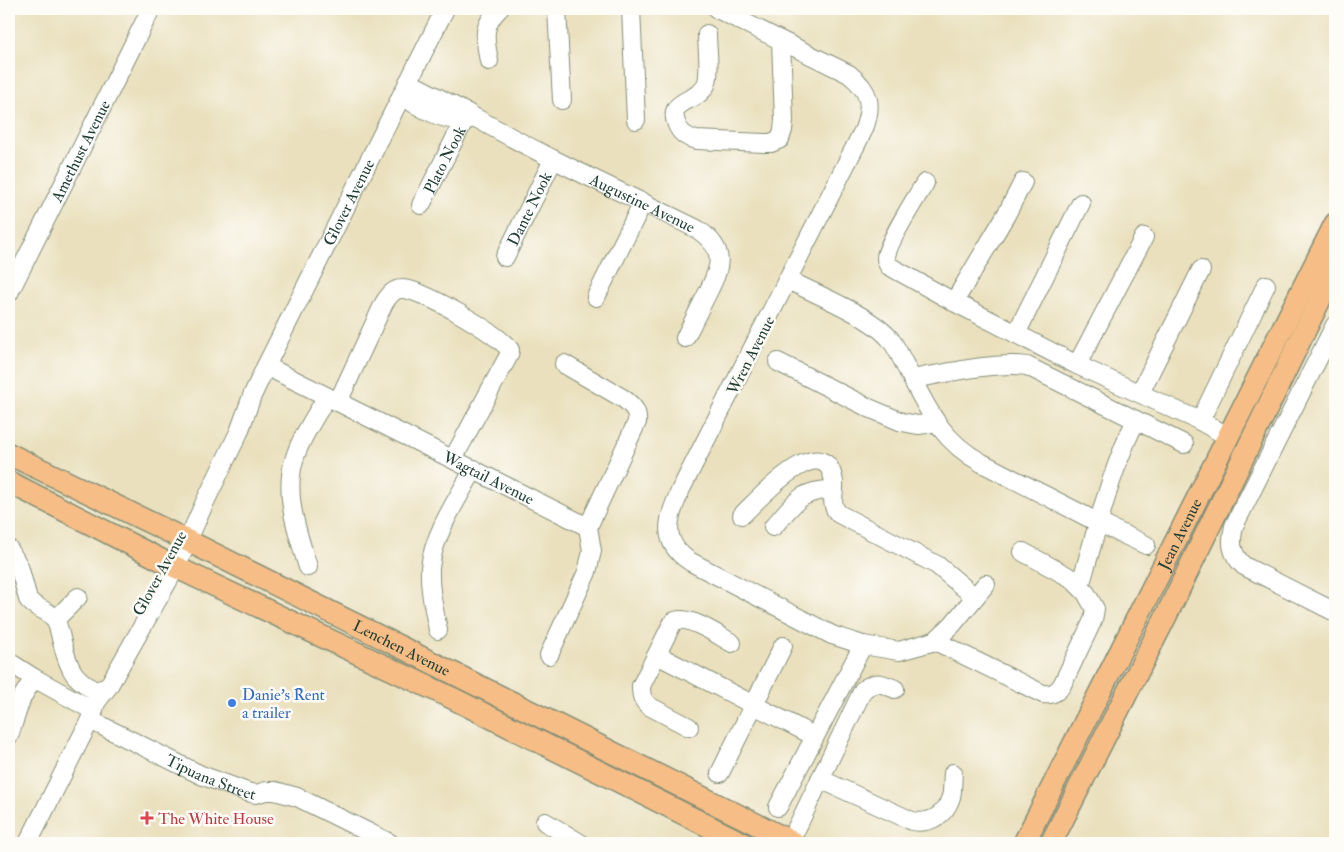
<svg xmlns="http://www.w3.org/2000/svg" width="1344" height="852" font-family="'IM FELL Double Pica',serif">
<rect width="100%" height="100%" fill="#fdfcf7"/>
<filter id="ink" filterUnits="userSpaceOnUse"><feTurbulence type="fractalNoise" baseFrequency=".02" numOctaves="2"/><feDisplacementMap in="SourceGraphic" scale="10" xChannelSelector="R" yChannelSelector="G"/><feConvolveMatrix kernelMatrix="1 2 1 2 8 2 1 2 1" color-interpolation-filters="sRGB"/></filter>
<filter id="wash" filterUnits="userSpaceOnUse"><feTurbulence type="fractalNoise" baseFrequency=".0096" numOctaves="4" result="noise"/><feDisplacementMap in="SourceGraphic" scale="20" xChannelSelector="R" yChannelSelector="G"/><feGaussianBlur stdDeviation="1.12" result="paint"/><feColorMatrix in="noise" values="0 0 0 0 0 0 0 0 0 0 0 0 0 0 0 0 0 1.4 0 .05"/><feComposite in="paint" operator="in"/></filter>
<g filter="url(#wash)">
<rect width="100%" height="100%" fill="#eae0bd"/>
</g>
<g filter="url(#ink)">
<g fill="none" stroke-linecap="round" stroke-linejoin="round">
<defs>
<g id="minor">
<polyline points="557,9 562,100"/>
<polyline points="631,9 636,120"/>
<path d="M717 9 849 74C870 91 873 104 864 129L681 489C668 518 659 542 691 562L832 635 863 645 899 651 935 641 952 625 986 584"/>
<path d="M707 34C707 48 711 73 706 85 697 104 664 98 678 127 682 135 688 138 696 140L764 143H771L780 139 783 130 784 120 781 41"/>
<path d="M489 61C485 38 481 27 499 9"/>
<path id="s1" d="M408 82C457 106 504 135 553 159 600 183 649 205 697 229 728 250 721 267 706 296 699 310 692 324 685 338"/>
<path d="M401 96C422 108 447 125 472 119"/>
<path d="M925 183C917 196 886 245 886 258 886 261 887 263 889 266L954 302 1077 365 1200 421 1229 437"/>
<path id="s2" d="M421 205 468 113"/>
<path id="s3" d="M505 257 553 160"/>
<path d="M788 280C816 294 871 316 890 339 898 349 903 362 909 373 929 412 942 441 982 463L1099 523 1146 545"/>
<path id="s4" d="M9 293 151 9"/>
<polyline points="596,297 643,202"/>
<polyline points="954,302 1006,215 1023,182"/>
<path d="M1335 325 1234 526C1230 543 1231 554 1244 566L1335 612"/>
<polyline points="1016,334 1081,203"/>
<polyline points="778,362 869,408 902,422 918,425 935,423"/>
<path d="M564 364 624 399C633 406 638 411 637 422L588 527"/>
<polyline points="1077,365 1144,237"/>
<path id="s5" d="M266 366 588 527"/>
<path d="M912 379C943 374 997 361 1027 366L1184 444"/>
<polyline points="1140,393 1201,270"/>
<path d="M338 402 384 303C389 296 393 289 402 289 420 288 499 334 510 350L509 355 453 459"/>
<polyline points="1200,421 1266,285"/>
<path d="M742 515C758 500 825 424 834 482 835 493 829 505 839 514L937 565 975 597"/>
<path d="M773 527C794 504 800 489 834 490"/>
<path d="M9 549 19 566 28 599C34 609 49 609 55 620 59 626 60 635 62 642 70 673 73 677 99 694"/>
<path d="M308 567C297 531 282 491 296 454 303 434 316 415 327 397"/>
<path d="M1080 586C1097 530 1110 472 1136 420"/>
<polyline points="55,620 78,597"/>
<path d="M438 630C434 609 429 589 430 568 433 535 458 498 474 469"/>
<path d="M935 641 1043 694C1052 695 1056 693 1062 685L1093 620 1095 609 1086 593 1071 578 1023 552"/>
<polyline points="549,655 587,572 592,551 588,527"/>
<polyline points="657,655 814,736"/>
<polyline points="9,662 34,678 94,711"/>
<path id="s6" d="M98 700 108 687 176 567 204 504 239 432 252 396 266 366 445 9"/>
<path id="s7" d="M90 720 201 775 247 792 256 794 266 791H275L297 797 390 843"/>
<path d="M689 727 649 706C642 700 641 695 641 686L673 622C687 613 719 636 732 643"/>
<polyline points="9,736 22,697 34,678"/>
<polyline points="720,773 783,646"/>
<path d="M820 779 912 821C930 824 945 816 951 797 953 790 952 781 953 773"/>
<polyline points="778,807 863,645"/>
<polyline points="545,822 580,843"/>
<path d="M790 842 863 690C876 680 881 683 895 689"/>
<polyline points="28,843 90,720 101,689"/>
</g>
<g id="major">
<path id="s8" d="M9 454 188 541 794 843"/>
<polyline points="9,482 167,563 454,699 742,843"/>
<path id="s9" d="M1024 843 1335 224"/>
<polyline points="1051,843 1164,620 1335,269"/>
</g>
</defs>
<use href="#minor" stroke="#848e78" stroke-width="20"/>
<use href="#major" stroke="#848e78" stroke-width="24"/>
<use href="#minor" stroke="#fff" stroke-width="18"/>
<use href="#major" stroke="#f6be86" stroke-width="21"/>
</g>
</g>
<circle fill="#3f7fe0" stroke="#fdfcf7" stroke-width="2" cx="232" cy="703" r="5"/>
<path fill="#e0444e" stroke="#fdfcf7" stroke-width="2" d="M144.5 810.5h5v5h5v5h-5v5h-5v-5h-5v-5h5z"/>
<g text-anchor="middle" stroke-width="5" stroke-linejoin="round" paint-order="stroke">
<g font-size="16" fill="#1f3d34" stroke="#fdfcf7">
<text dy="6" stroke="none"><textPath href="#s4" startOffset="159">Amethust Avenue</textPath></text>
<text dy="6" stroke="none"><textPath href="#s2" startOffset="51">Plato Nook</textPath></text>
<text dy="6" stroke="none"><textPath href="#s6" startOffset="558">Glover Avenue</textPath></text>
<text dy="6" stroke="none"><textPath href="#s1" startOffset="264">Augustine Avenue</textPath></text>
<text dy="6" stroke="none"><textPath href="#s3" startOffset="54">Dante Nook</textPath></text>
<text transform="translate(750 355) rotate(-63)" y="6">Wren Avenue</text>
<text dy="6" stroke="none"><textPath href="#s5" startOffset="249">Wagtail Avenue</textPath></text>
<text dy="6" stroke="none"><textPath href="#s9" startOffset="346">Jean Avenue</textPath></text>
<text transform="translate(159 573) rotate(-61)" y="6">Glover Avenue</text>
<text dy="6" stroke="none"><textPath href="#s8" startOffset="438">Lenchen Avenue</textPath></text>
<text dy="6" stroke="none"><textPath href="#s7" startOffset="134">Tipuana Street</textPath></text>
</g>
<g font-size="16" fill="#366cbe" stroke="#fdfcf7" text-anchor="start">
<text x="242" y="700">Danie's Rent<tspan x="242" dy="18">a trailer</tspan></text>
</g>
<g font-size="16" fill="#be3a42" stroke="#fdfcf7" text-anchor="start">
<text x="158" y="824">The White House</text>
</g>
</g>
<rect width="1344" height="852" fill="none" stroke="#fdfcf7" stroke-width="30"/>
</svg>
